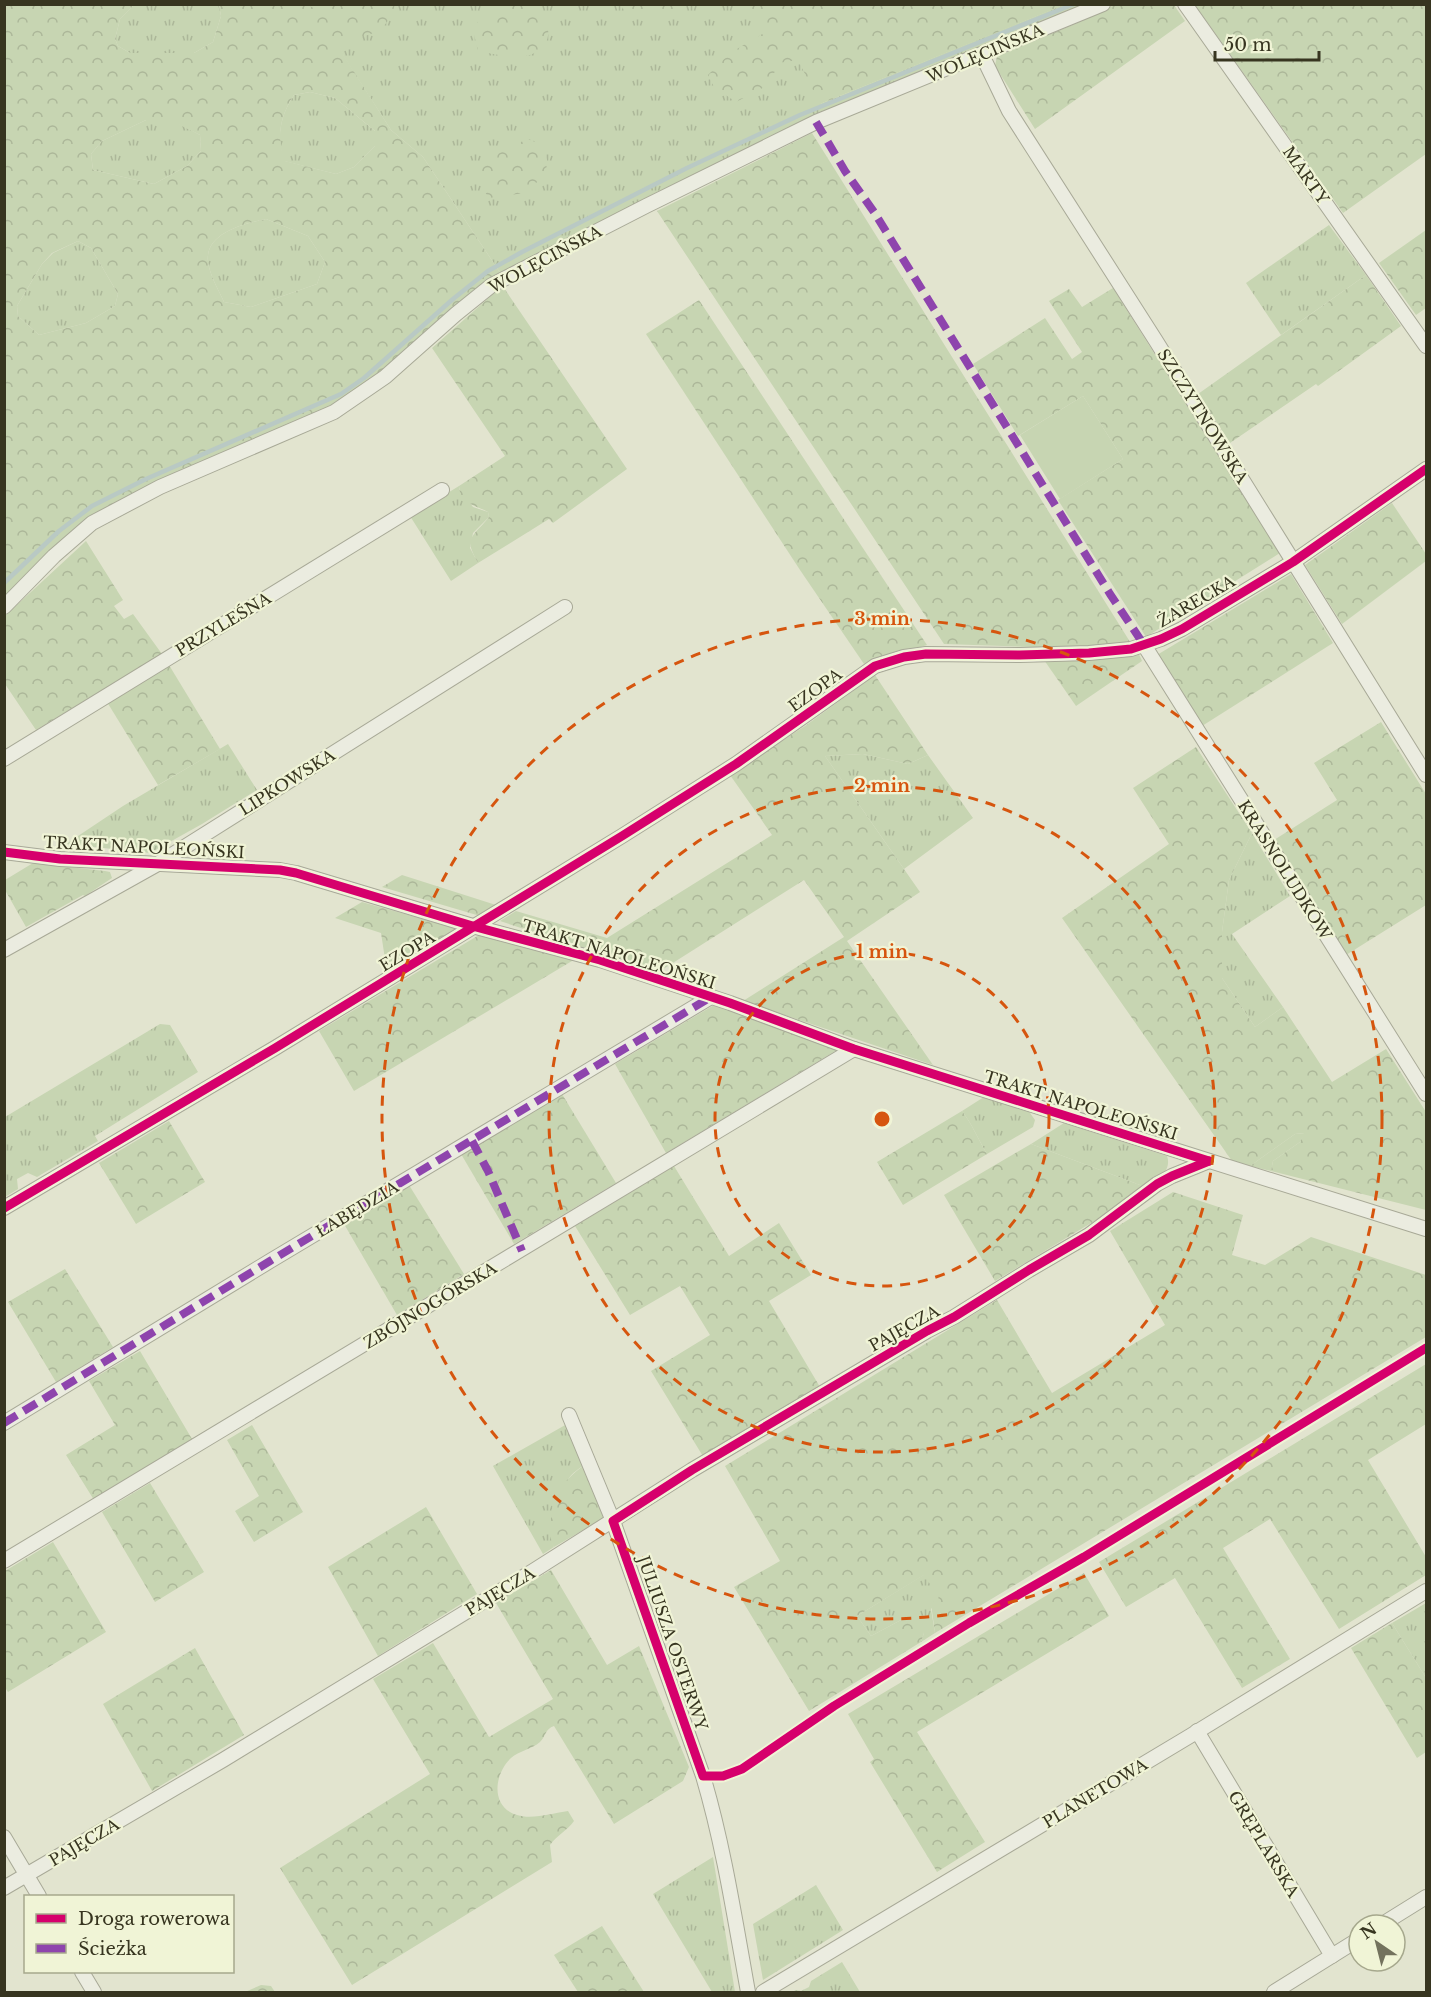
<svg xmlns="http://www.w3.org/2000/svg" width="1431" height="1997" font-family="'Libre Baskerville',serif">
<defs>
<pattern id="grass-tufts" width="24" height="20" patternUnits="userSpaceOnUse" patternTransform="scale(1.5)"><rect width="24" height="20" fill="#c7d5b2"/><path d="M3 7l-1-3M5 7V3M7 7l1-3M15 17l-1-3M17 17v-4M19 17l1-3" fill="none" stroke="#acb799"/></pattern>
<pattern id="forest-crowns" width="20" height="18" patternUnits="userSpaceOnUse" patternTransform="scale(1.5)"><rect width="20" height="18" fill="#c7d5b2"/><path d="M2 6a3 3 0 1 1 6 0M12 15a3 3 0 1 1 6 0" fill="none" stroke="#acb799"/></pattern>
</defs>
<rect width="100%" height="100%" fill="#e2e4cf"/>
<g fill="url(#grass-tufts)">
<polygon points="134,5 219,5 221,16 213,42 194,53 130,53 118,46 115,39 120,19"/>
<polygon points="299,5 966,5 820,104 1063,5 1087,5 823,112 653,194 580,235 501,274 423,157 391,130 344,57 336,37"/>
<path d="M310 92 335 98 375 131V146L354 167 336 174 284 161C276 137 280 116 294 95Z"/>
<polygon points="170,119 200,135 201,151 187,166 154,184 93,170 91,154 102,141 146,120"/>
<path d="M266 219 308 236 325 262 317 284 251 307 224 302C219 291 212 279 209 267 200 234 243 224 266 219Z"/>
<polygon points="1329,225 1366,275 1281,335 1246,283"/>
<polygon points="78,241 91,248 118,294 115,306 86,323 39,335 18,316 17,306 42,264 53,253"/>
<polygon points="459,486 459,489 473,507 488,512 489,517 473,533 470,548 478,563 451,581 410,516"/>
<polygon points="228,744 257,790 202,824 150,853 66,844 123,806"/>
<polygon points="863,754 908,764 928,755 973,818 904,869 825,756"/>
<polygon points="1252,833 1290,896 1232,934 1283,1007 1255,1027 1222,978 1222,932 1229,880"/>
<polygon points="160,1024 170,1025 198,1072 95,1136 98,1141 37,1177 28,1173 17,1179 18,1189 5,1197 5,1117"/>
<path d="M987 1095 1028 1110 1035 1120 1033 1127 987 1154C978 1139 972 1124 962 1111Z"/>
<path d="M1064 1123 1167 1156C1173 1173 1153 1183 1141 1193L1140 1185 1031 1144Z"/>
<polygon points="1305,1133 1300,1142 1273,1161 1271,1171 1250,1166 1295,1134"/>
<path d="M567 1424 584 1465C579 1469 572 1473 569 1478 562 1492 547 1534 554 1547L543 1554 493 1466Z"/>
<polygon points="925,1574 940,1598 931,1609 935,1633 921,1642 924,1633 901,1620 871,1636 857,1616"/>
<polygon points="1426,1603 1426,1678 1392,1623"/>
<polygon points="713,1857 735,1992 712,1992 653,1894"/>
<polygon points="816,1885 843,1930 763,1980 753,1924"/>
<polygon points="842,1962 860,1992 792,1992 796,1990 801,1991 809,1987 811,1981"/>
</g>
<g fill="url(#forest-crowns)" fill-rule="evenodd">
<path d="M299 4 321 9V5H395C385 37 366 38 337 37L344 56 391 130 423 157 501 274 391 366 333 409 180 473 41 561 5 596V5H134L120 19 115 39 118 46 130 53H194L213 42 221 16 219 5ZM310 92 335 98 375 131V146L354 167 336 174 285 161C276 137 280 116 294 95ZM146 120H170L200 135 201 151 187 166 154 184 93 170 91 154 102 141ZM266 219 308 236 325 262 317 284 251 307 224 302C219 291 212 279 209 267 200 234 243 224 266 219ZM78 241 91 248 118 294 115 306 86 323 39 335 18 316 17 306 42 264 52 253Z"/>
<path d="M503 5H533L548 21C548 26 549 35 547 40 535 66 499 55 478 51L473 30 483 13Z"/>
<polygon points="621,5 683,5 667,14 625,12"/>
<polygon points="745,5 1064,5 820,104 798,60 778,63 770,84 736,102 714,87 708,75 730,53 771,29"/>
<polygon points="1114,5 1174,5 1185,21 1035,129 995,66 997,56 1075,24"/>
<polygon points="1195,5 1426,5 1426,154 1343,213"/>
<polygon points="812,133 1132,645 1038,652 1034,647 944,644 657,211"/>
<polygon points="527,139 541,144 547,160 546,174 525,193 489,198 481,186 481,169 491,157"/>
<polygon points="1426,230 1426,308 1416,315 1379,263"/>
<polygon points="1366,275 1401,326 1318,386 1316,384 1230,443 1198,394"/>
<path d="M504 288 627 469 553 523 549 519 478 563C463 537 472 538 489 517L488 512C475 505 460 504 459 486L505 456 432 348 493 294Z"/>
<polygon points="1113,288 1280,553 1146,637 1058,500 1123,459 1083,396 1018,436 973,364 1045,318 1072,359 1082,352 1049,301 1069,289 1082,307"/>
<polygon points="699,300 927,645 864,664 800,570 646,334"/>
<polygon points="1392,503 1426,554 1426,561 1342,624 1305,565"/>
<polygon points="86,541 123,600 114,606 124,619 133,614 162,654 36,730 5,684 5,616"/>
<polygon points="1291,574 1333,643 1202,726 1157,655"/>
<polygon points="1138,652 1142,661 1076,706 1044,660"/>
<polygon points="169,665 220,749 158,785 107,702"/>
<polygon points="875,675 928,755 908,764 863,754 825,756 920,892 847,941 933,1065 743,1001 844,937 804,880 657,973 500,921 516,911 607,938 772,835 730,775 805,726"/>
<polygon points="1381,722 1426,794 1426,905 1346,955 1274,840 1337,800 1314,763"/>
<polygon points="1196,747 1252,833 1229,880 1222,932 1222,978 1255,1027 1283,1007 1332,1082 1386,1049 1426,1112 1426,1210 1271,1171 1273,1161 1300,1142 1304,1133 1295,1134 1250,1166 1232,1161 1062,918 1169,844 1133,788"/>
<polygon points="33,863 105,871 110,872 112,878 85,896 83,895 26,927 5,890 5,880"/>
<polygon points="402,875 496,905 480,916 382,887"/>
<polygon points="362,902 458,929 387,972 381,933 335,918"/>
<polygon points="479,935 577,958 354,1091 319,1031"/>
<polygon points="714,1005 842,1047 666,1153 615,1064"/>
<polygon points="562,1094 616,1183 514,1244 461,1154"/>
<path d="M962 1111C972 1124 978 1139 987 1154L903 1205 877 1162Z"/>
<polygon points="169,1121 205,1182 136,1224 99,1163"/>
<polygon points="1031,1144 1140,1185 1141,1193 995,1281 944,1195"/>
<polygon points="674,1166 729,1256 779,1223 811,1275 769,1301 820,1387 704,1458 651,1371 710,1335 680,1286 630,1315 575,1226"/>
<polygon points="409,1185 464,1274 397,1315 344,1224"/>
<polygon points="1173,1192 1243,1215 1232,1255 1265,1265 1311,1237 1426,1275 1426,1337 935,1633 931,1604 939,1598 924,1575 857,1616 871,1636 901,1620 911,1617 921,1621 924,1633 921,1642 809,1711 734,1587 780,1561 725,1466 997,1300 1052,1393 1165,1325 1110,1231"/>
<polygon points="65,1269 113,1347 56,1382 8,1302"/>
<polygon points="140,1351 192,1439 94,1500 66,1455 115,1425 89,1381"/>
<polygon points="1426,1364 1426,1424 1368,1460 1426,1557 1426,1575 1339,1629 1270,1519 1223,1548 1290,1659 1242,1688 1175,1578 1126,1607 1099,1562"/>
<polygon points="252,1425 303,1512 254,1542 235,1511 259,1496 227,1440"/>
<path d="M584 1465 607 1516 554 1547C550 1541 551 1536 551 1529 550 1496 559 1485 584 1465Z"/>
<polygon points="150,1483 204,1572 155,1602 102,1512"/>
<polygon points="426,1507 477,1594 378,1656 328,1567"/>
<polygon points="53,1542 106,1632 8,1692 4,1686 5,1571"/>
<path d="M551 1570 607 1665 639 1646 689 1767 683 1781 614 1824 554 1726C545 1729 546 1736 540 1742 532 1749 519 1751 511 1758 494 1774 490 1807 517 1815 532 1820 553 1813 568 1811L574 1821C567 1831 557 1835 550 1845L552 1862 352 1985 280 1868 430 1774 373 1679 433 1643 489 1737 553 1699 496 1603Z"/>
<polygon points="1084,1573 1109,1616 917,1732 985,1842 937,1872 870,1762 874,1759 848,1714"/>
<polygon points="1392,1623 1426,1678 1426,1752 1417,1758 1351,1648"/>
<polygon points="195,1648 244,1735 152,1791 103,1704"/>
<polygon points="602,1926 644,1992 578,1992 554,1955"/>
<polygon points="261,1985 271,1986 275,1992 245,1992"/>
</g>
<polygon fill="#c7d5b2" points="1083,396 1123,459 1060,499 1020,435"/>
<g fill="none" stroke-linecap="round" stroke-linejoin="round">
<polyline stroke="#b9c9c4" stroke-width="4.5" points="4,583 59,531 92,506 146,479 341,394 364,378 453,299 488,271 522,252 687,168 800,115 1074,4"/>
<defs>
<g id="minor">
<polyline points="1185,4 1426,346"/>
<polyline points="982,55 1009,111 1156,341 1426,775"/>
<polyline points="4,607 54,556 92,523 160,487 334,412 385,377 456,314 492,285 646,206 816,122 1103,4"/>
<polyline points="1144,645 1426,1094"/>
<polyline points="4,759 442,490"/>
<polyline points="4,852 60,859 280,870 296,873 476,927 600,960 730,1003 854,1049 1426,1229"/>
<polyline points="4,950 156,865 565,607"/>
<polyline points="4,1208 275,1048 622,836 736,764 875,666 904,657 926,654 1020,655 1089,653 1131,649 1161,639 1182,629 1293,562 1426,469"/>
<path d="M569 1415 613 1521 703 1776C724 1847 735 1920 748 1992"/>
<polyline points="4,1423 270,1261 711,997"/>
<polyline points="4,1561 854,1049"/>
<polyline points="1197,1731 1332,1956"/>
<polyline points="4,1837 39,1896"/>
<polyline points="4,1888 223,1760 533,1571 692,1470 927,1331 954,1317 1029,1270 1089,1235 1157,1184 1172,1176 1209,1161"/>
<polyline points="1381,1925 1426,1897"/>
<polyline points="82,1972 94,1992"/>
<polyline points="763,1992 1190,1736 1426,1591"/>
<polyline points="1274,1992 1359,1939"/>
</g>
</defs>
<use href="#minor" stroke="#a8a997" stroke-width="16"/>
<use href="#minor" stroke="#ebece0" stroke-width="14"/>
<g stroke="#8e44ad" stroke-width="8" stroke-dasharray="15 8" stroke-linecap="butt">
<polyline points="816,122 845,171 874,212 1110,594 1144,645"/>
<polyline points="472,1141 488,1171 522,1251"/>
<polyline points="4,1423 270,1261 711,997"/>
</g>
<defs>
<g id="cycleway">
<polyline points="4,852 60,859 280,870 296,873 476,927 600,960 730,1003 854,1049 1209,1161"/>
<polyline points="1209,1161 1172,1176 1157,1184 1089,1235 1029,1270 954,1317 927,1331 692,1470 613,1521 703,1776 723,1776 742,1769 834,1706 969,1623 1084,1557 1426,1348"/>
<polyline points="4,1208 275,1048 622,836 736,764 875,666 904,657 926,654 1020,655 1089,653 1131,649 1161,639 1182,629 1293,562 1426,469"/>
</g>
</defs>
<use href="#cycleway" stroke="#f0f4d6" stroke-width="13"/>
<use href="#cycleway" stroke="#d6006c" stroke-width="9"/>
</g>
<g fill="none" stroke="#d6550e" stroke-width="3" stroke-dasharray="10 8">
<circle cx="882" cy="1119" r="167"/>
<circle cx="882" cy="1119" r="333"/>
<circle cx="882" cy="1119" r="500"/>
</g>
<g text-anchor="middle" stroke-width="4.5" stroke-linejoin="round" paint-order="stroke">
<g font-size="16" fill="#373520" stroke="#f0f4d6">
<text transform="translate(985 53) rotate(-23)" y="6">WOLĘCIŃSKA</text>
<text transform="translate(1306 175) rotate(55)" y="6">MARTY</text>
<text transform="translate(545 259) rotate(-28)" y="6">WOLĘCIŃSKA</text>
<text transform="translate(1203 416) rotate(58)" y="6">SZCZYTNOWSKA</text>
<text transform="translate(1196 601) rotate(-30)" y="6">ŻARECKA</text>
<text transform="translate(223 624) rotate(-31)" y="6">PRZYLEŚNA</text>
<text transform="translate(815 690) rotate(-36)" y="6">EZOPA</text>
<text transform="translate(287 782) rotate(-32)" y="6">LIPKOWSKA</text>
<text transform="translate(144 847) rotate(3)" y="6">TRAKT NAPOLEOŃSKI</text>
<text transform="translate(1285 870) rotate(58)" y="6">KRASNOLUDKÓW</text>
<text transform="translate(407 951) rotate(-31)" y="6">EZOPA</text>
<text transform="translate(619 954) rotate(17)" y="6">TRAKT NAPOLEOŃSKI</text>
<text transform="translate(1081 1105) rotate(17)" y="6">TRAKT NAPOLEOŃSKI</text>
<text transform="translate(357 1209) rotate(-31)" y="6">ŁABĘDZIA</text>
<text transform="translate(430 1305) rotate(-31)" y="6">ZBÓJNOGÓRSKA</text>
<text transform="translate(904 1328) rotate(-29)" y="6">PAJĘCZA</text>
<text transform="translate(500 1591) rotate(-31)" y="6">PAJĘCZA</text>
<text transform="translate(673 1643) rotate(71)" y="6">JULIUSZA OSTERWY</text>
<text transform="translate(1095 1793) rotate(-31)" y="6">PLANETOWA</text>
<text transform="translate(84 1842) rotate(-30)" y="6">PAJĘCZA</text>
<text transform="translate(1264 1844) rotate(59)" y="6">GRĘPLARSKA</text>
</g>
</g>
<circle cx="882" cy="1119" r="9" fill="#d6550e" stroke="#f0f4d6" stroke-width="3"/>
<g font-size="18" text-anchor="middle" font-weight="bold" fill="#d6550e" stroke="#f0f4d6" stroke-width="4.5" stroke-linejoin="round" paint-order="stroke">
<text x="882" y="625">3 min</text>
<text x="882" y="792">2 min</text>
<text x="882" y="958">1 min</text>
</g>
<rect width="1431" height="1997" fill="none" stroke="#373520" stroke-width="12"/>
<rect x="24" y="1895" width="210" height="78" fill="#f0f4d6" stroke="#a6a88d" stroke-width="1.5"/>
<rect x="36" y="1914" width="30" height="9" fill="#d6006c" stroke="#a6a88d" stroke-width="1.5"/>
<text x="78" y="1925" font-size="18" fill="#373520">Droga rowerowa</text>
<rect x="36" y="1944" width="30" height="9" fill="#8e44ad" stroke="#a6a88d" stroke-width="1.5"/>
<text x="78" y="1955" font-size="18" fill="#373520">Ścieżka</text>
<g transform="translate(1377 1943) rotate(325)"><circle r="28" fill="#f0f4d6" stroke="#a6a88d" stroke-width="1.5"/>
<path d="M0-4.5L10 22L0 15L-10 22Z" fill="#73725d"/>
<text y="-9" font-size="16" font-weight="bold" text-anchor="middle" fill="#373520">N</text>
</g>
<path d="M1215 51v9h104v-9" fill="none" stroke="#373520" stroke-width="3"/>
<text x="1224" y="51" font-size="18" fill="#373520" stroke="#f0f4d6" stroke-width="4.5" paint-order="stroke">50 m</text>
</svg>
